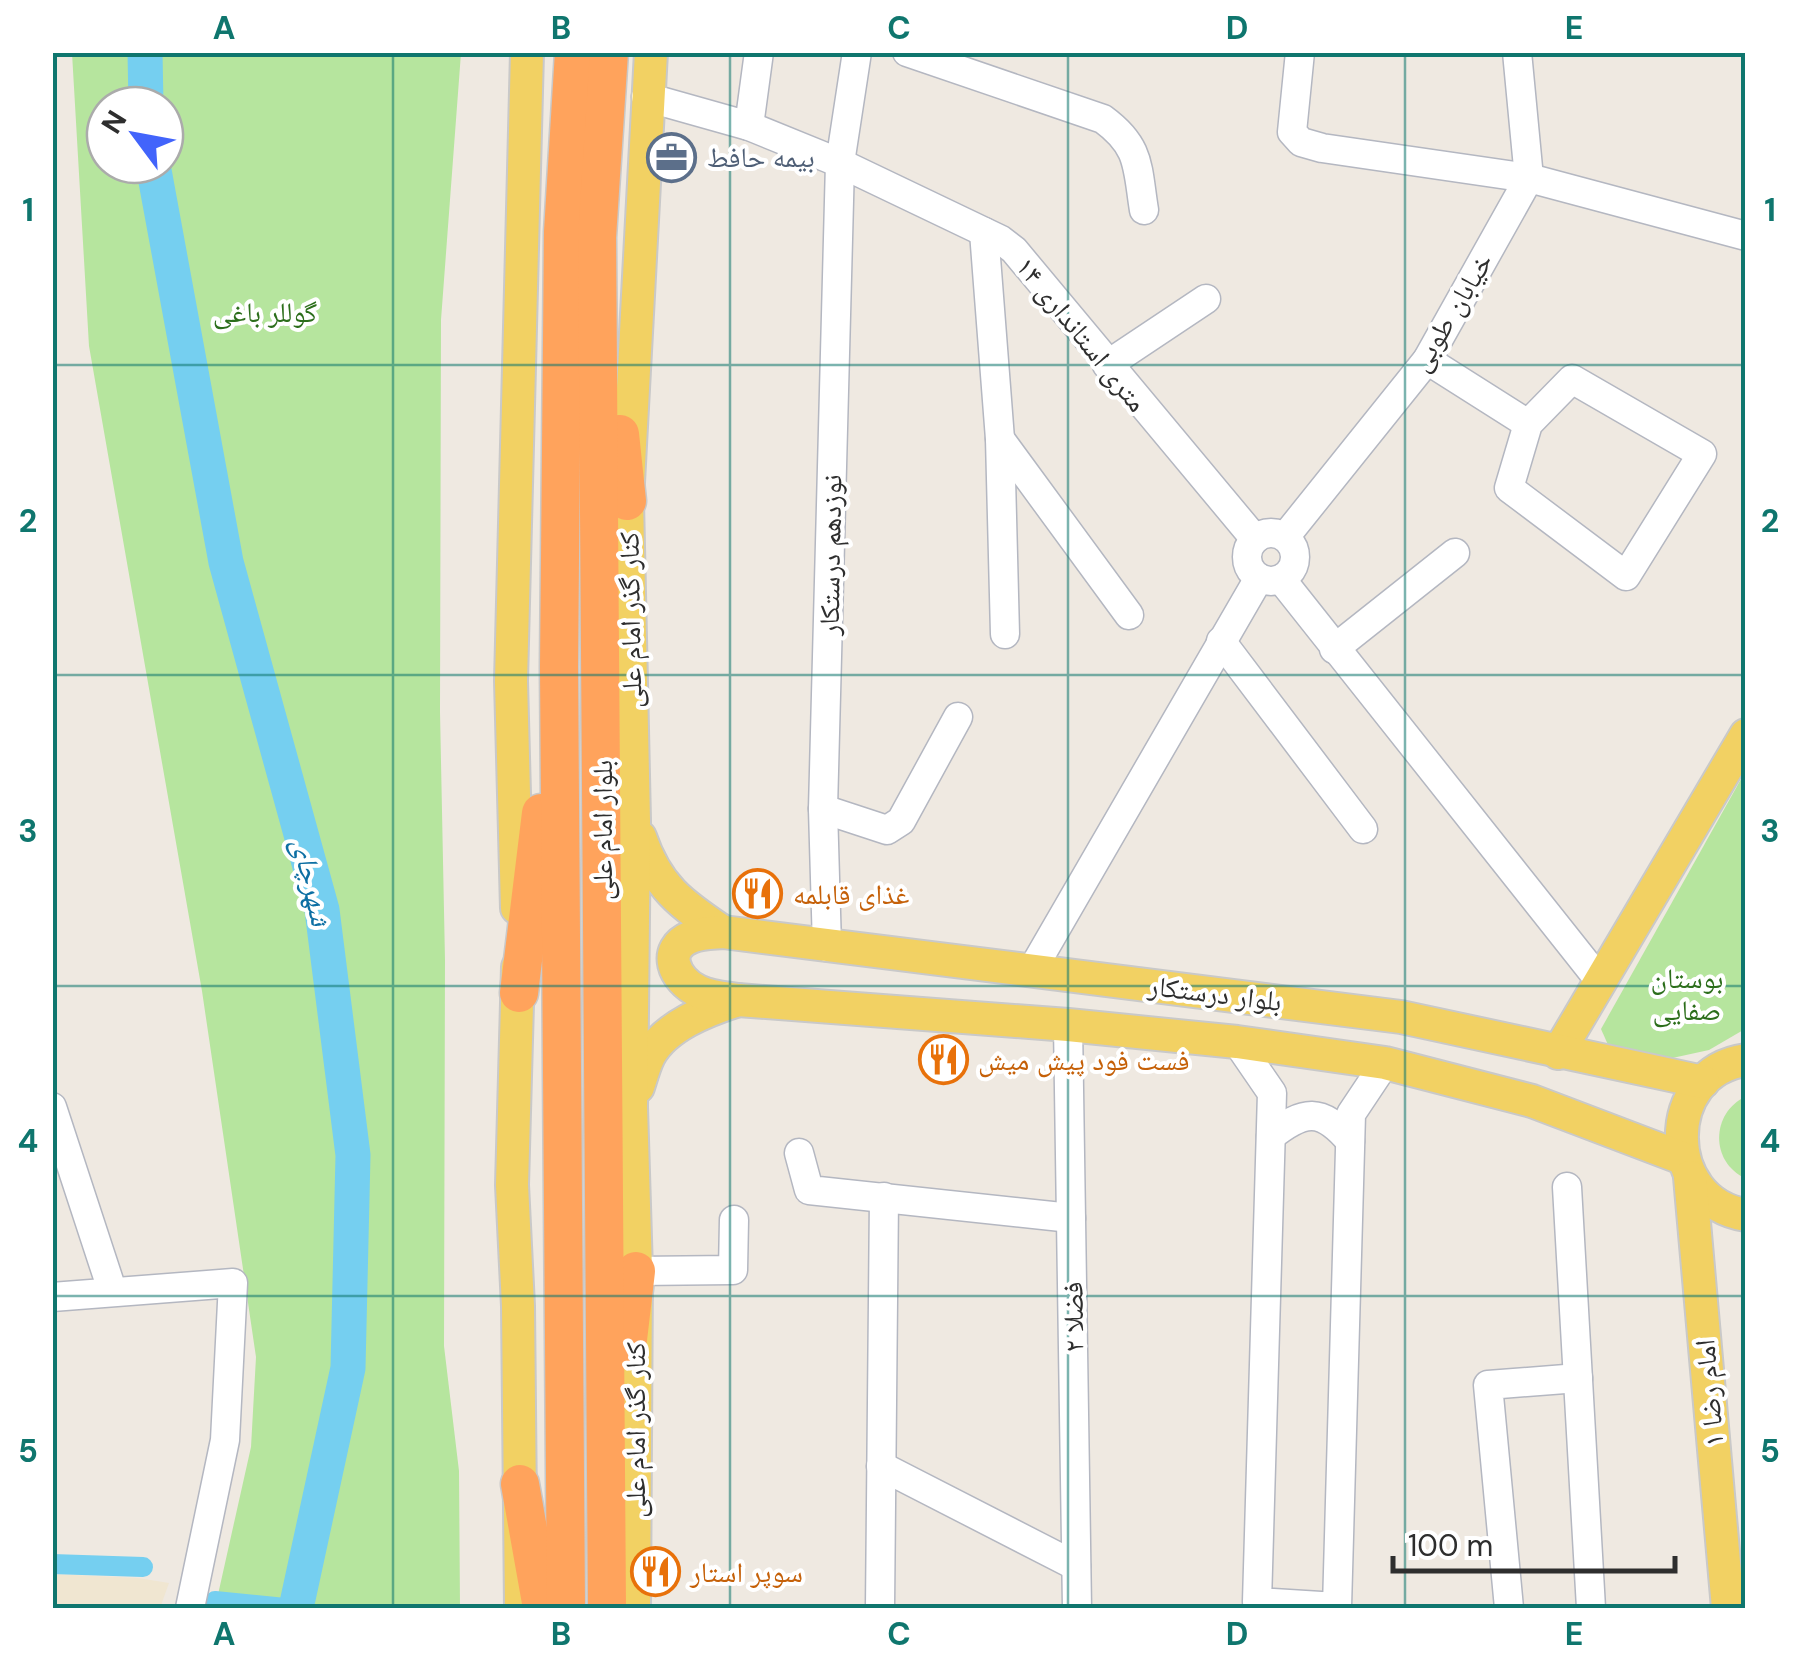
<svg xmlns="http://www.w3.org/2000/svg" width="1798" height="1661" font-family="'DM Sans','Noto Naskh Arabic',sans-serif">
<rect width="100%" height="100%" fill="#efe9e1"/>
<polygon fill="#f0e6d1" points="53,1574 138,1578 169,1583 160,1608 53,1608"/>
<g fill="#b6e59e" fill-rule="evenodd">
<path d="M72 53H461L441 320 440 712 445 960 444 1346 459 1471 460 1608H215L251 1447 256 1357 202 991 89 346ZM105 105H165V165H105Z"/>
<polygon points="1745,772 1745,1029 1709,1050 1654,1062 1609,1047 1601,1029"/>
<path d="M1745 1097V1178C1710 1162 1711 1113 1745 1097Z"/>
</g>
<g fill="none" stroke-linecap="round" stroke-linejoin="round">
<g stroke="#75cff0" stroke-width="20">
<polyline points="52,1564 143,1567"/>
<polyline points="215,1601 285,1608"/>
</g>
<g stroke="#75cff0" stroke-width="35">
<polyline points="145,52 146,105"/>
<polyline points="153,165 226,562 322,910 353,1155 348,1368 296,1608"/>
</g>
<defs>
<g id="minor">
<path d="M907 52 1103 119C1141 147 1137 167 1144 210"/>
<polyline points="1300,52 1292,132 1301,142 1322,148 1529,178 1746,236"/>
<polyline points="646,97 749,126 840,163 1001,240 1014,250 1255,539"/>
<polyline points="749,126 759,52"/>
<polyline points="984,232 1000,439 1005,634"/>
<polyline points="1427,360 1528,424"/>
<polyline points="1107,365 1206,299"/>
<polygon points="1572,379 1702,454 1626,576 1509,488 1528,424"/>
<polyline points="1000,439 1129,615"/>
<circle cx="1271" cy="557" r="24"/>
<polyline points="1285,537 1427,360 1529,178 1517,52"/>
<polyline points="1281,579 1600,981"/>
<polyline points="1221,641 1363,829"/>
<polyline points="1334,649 1455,553"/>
<polyline points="823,809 887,830 901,821 958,717"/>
<polyline points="827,947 823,809 840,163 857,52"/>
<polyline points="1032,970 1259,578"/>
<polyline points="1068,1025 1077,1608"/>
<polyline points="1237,1042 1272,1093 1257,1602 1337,1607 1351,1114 1385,1063"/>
<polyline points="52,1107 112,1290"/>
<path d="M1271 1136C1304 1110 1321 1107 1350 1141"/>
<polyline points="799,1153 809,1190 1071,1218"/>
<polyline points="1567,1187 1591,1608"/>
<polyline points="636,1271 733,1270 734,1220"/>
<polyline points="52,1297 233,1283 225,1440 190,1608"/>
<polyline points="881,1466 1076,1566"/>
<polyline points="880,1608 884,1197"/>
<polyline points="1509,1608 1488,1385 1578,1378"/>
</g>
<g id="major">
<path d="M640 837C657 887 681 904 723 932"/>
<polyline points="517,908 511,681 527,52"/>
<polyline points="518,967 512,1185 518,1306 521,1608"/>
<polyline points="1558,1053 1746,735"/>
<path d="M1746 1060C1660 1072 1661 1202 1746 1215"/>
<path d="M638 1087C641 1078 644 1066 649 1056 665 1026 707 1010 738 1000"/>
<path d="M1682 1158 1532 1101 1385 1063 1237 1042 1068 1025 738 1000C725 998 709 997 698 991 674 980 661 949 691 937 700 933 713 933 723 932L1401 1017 1703 1082"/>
<polyline points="1690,1177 1728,1608"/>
<polyline points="634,1608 636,1271 631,1107 634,821 627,501 651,52"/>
</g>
<g id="highway">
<polyline points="620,434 627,501"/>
<polyline points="519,993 541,813"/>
<polyline points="627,1348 636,1271"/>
<polyline points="520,1484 542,1608"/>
<polyline points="566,1608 559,667 563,232 574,52"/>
<polyline points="607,1608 597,237 609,52"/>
</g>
</defs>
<use href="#minor" stroke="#b4b7c1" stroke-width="31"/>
<use href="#major" stroke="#c9c9c9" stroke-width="36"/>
<use href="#highway" stroke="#c9c9c9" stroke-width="41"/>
<use href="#minor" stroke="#fff" stroke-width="28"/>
<use href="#major" stroke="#f2d163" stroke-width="32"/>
<use href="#highway" stroke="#ffa35c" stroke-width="38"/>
</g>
<path fill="none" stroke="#0f766e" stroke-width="2.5" stroke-opacity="0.55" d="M393 52V1608M730 52V1608M1068 52V1608M1405 52V1608M52 365H1746M52 675H1746M52 986H1746M52 1296H1746"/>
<defs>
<symbol id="office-ring" viewBox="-11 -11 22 22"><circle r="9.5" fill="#fff" stroke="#5c6f8a" stroke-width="1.5"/><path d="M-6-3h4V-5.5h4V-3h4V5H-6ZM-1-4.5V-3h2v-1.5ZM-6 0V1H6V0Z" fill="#5c6f8a"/></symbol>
<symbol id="restaurant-ring" viewBox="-11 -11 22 22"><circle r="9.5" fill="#fff" stroke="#e8710a" stroke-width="1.5"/><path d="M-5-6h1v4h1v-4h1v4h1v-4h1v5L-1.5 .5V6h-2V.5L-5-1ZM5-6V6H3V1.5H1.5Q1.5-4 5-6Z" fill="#e8710a"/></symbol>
</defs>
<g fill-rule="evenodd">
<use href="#office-ring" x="644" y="130" width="55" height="55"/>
<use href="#restaurant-ring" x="730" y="866" width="55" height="55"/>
<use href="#restaurant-ring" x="916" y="1032" width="55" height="55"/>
<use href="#restaurant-ring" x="628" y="1544" width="55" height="55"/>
</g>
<g text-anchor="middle" stroke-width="8" stroke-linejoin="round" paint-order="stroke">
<g font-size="28" fill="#4e5e75" stroke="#fff" text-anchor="start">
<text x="707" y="167">بیمه حافط</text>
</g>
<g font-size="28" fill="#2c6e1b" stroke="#fff">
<text x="265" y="322">گوللر باغی</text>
<text x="1687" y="988">بوستان<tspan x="1687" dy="32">صفایی</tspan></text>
</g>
<g font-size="28" fill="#2e2e2e" stroke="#fff">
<text transform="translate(1451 312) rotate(-59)" y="10">خیابان طوبی</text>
<text transform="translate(1082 334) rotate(51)" y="10">۱۴ متری استانداری</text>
<text transform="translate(830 555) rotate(-89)" y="10">نوزدهم درستکار</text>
<text transform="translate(630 620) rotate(-91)" y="10">کنار گذر امام علی</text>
<text transform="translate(602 830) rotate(-90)" y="10">بلوار امام علی</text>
<text transform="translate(1215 993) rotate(7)" y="10">بلوار درستکار</text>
<text transform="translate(1073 1317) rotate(-91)" y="10">فضلا ۲</text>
<text transform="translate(1709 1393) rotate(-95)" y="10">امام رضا ۱</text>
<text transform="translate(635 1430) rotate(-90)" y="10">کنار گذر امام علی</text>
</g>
<g font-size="28" fill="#c56008" stroke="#fff" text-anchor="start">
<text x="793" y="904">غذای قابلمه</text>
<text x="978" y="1070">فست فود پیش میش</text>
<text x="690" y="1582">سوپر استار</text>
</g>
<g font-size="30" font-style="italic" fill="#0d6fa3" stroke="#fff">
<text transform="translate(312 882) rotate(77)" y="10">شهرچای</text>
</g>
</g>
<rect width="1798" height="1661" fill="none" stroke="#ffffff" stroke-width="110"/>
<g transform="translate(135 135) rotate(302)"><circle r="48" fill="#ffffff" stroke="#ababab" stroke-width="2.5"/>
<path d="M0-8L18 38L0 25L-18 38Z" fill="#4264fb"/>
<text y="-15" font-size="28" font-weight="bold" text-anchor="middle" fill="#2e2e2e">N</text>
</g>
<path d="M1393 1556v15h282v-15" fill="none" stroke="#2e2e2e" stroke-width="5"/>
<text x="1408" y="1556" font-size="30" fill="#2e2e2e" stroke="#ffffff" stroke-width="8" paint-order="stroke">100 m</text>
<rect x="55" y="55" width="1688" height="1551" fill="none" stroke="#0f766e" stroke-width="4"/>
<g font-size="32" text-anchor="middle" font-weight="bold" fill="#0f766e">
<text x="224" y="39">A</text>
<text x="561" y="39">B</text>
<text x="899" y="39">C</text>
<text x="1237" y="39">D</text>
<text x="1574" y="39">E</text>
<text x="28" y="221">1</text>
<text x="1770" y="221">1</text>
<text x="28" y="532">2</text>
<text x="1770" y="532">2</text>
<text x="28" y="842">3</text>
<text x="1770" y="842">3</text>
<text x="28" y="1152">4</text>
<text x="1770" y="1152">4</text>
<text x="28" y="1462">5</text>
<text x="1770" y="1462">5</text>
<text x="224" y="1645">A</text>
<text x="561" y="1645">B</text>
<text x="899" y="1645">C</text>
<text x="1237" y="1645">D</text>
<text x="1574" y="1645">E</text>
</g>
</svg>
